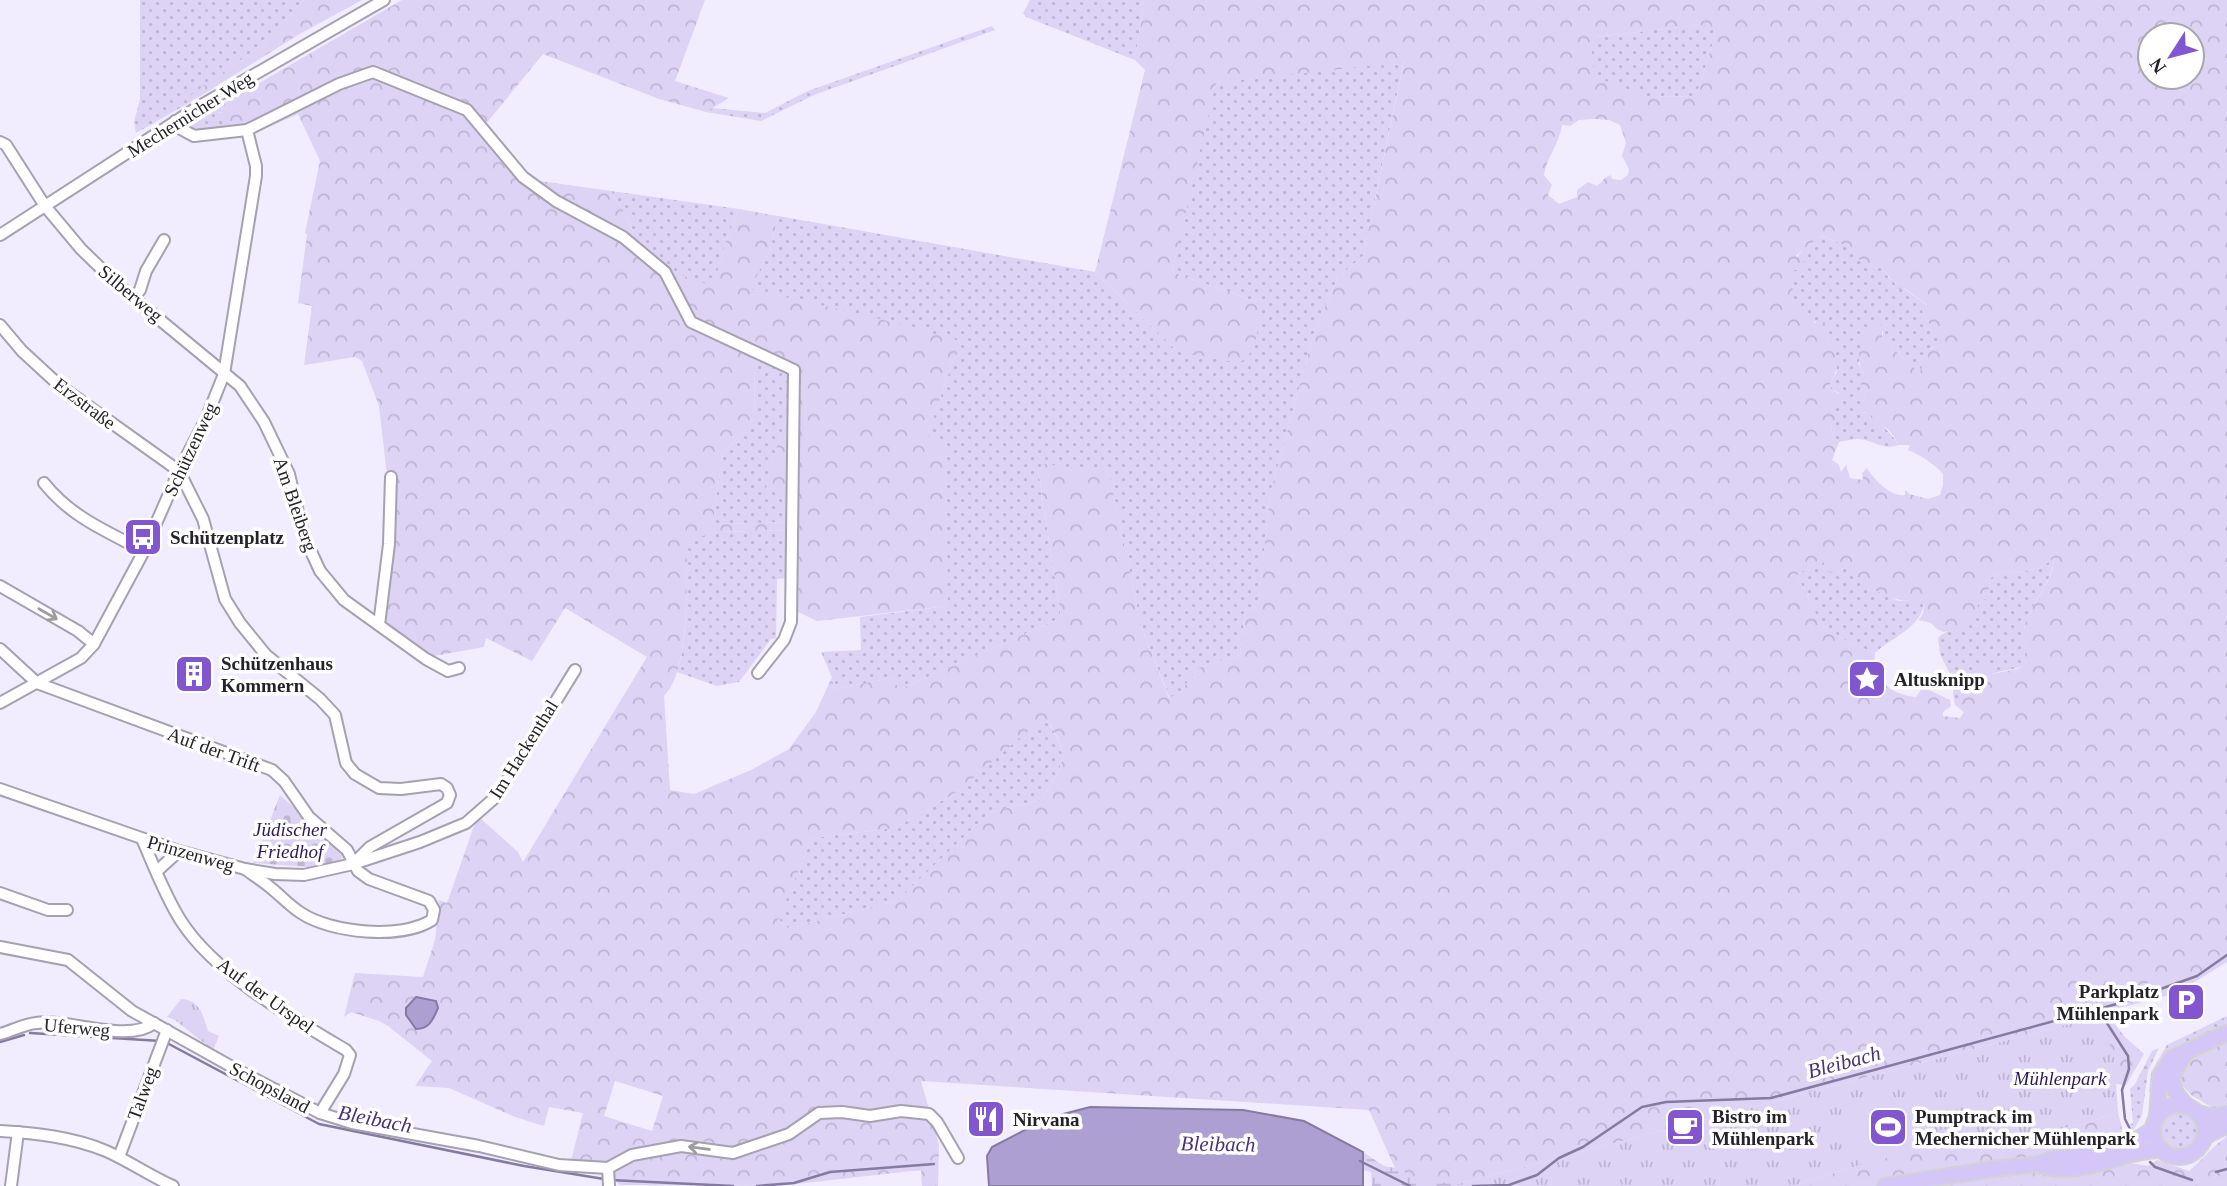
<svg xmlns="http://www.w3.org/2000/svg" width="2227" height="1186" font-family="'Times New Roman',serif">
<defs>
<pattern id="grass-dots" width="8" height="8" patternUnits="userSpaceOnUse" patternTransform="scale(1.75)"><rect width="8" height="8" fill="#dcd3f5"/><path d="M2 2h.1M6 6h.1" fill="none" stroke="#bdb5d2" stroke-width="1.8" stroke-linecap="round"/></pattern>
<pattern id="forest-crowns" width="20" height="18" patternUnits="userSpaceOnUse" patternTransform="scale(1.75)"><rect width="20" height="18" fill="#dcd3f5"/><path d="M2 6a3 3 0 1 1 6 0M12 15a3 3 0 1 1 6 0" fill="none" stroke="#bdb5d2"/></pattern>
<pattern id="wetland-marsh" width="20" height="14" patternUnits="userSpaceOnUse" patternTransform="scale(1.75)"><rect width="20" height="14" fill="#dcd3f5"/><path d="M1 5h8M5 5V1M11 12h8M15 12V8" fill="none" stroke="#bdb5d2"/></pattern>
<pattern id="cemetery-stones" width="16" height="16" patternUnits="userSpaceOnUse" patternTransform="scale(1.75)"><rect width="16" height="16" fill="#dcd3f5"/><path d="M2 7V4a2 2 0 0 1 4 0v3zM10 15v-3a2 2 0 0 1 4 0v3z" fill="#bdb5d2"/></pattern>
<pattern id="park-tufts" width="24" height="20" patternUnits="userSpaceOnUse" patternTransform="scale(1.75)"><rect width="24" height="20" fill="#dcd3f5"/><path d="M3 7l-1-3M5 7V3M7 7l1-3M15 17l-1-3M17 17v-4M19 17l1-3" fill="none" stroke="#bdb5d2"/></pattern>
</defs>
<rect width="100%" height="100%" fill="#f1edfe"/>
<g fill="url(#grass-dots)">
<polygon points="140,0 304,0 263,44 192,95 194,100 136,133 134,122 140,99"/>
<polygon points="1030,0 1144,0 1135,60 1026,17 1023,13"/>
<polygon points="1698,25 1710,25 1716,33 1696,96 1649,97 1594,77 1591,44 1595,37"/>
<polygon points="992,26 995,30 814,95 761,121 706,112 712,108 765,113 808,91"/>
<polygon points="1404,61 1363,256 1338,277 1315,329 1270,494 1258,607 1245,610 1240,655 1198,668 1181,691 1170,699 1141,626 1109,473 1038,469 1061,618 900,689 891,678 834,689 832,677 821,652 861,650 860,617 948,606 927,436 960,341 749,289 770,250 778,216 1095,272 1177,351 1257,302 1172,272 1215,83"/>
<polygon points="201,111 204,115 223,112 233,125 193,130 189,126 190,120"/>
<polygon points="611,191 739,209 726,241 713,287 669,271 635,243 630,222"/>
<path d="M1819 236C1829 239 1839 242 1847 247 1860 256 1862 270 1881 267L1890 279 1930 307 1922 311C1927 323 1937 331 1941 343L1931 349 1921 374 1883 340V331L1858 363 1864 375 1861 387 1864 390 1865 401 1860 413 1869 412C1880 423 1890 432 1899 445 1881 451 1873 439 1857 439 1852 439 1845 441 1839 442L1833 438 1831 425 1836 420 1831 410 1839 393 1831 389 1830 383 1837 372 1834 353 1838 351 1828 343 1829 334 1791 300C1795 291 1792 287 1791 278 1791 257 1805 248 1819 236Z"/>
<polygon points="755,360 790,372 791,410 777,445 767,487 788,498 788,522 713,524 722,455 754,419"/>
<path d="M788 530 787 578 777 579 776 638 771 639 739 682 717 686 677 672C689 640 686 576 687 539L718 532Z"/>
<path d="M2054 558C2053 584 2027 605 2024 631 2023 644 2029 650 2025 664 2017 669 2011 669 2003 671 1977 676 1968 687 1964 712L1955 705 1953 694 1954 682 1940 654 1938 638C1955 622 1971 635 1979 601L1988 598 1990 579C2004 565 2006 575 2022 572 2029 571 2031 568 2039 569Z"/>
<path d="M1819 560 1824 562 1831 573 1835 574 1844 568 1855 565 1859 580 1898 601 1921 599 1924 603C1921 628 1892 637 1875 653L1848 642 1821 624 1797 575Z"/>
<path d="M1044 716C1055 733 1068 749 1059 770 1054 781 1046 788 1042 800L990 812 897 901 788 928 778 919 812 838 895 828 957 792Z"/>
<polygon points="2227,1016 2227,1026 2177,1050 2153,1093 2149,1092 2151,1072 2167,1045"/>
<polygon points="2159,1048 2148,1071 2142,1115 2133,1131 2130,1125 2133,1123 2130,1089 2135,1084 2152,1051"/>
<circle cx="2178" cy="1131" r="19"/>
</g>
<g fill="url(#forest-crowns)" fill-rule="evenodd">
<polygon points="304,0 362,0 298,35 194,100 191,95 263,44"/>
<path d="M402 0H705L675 81 729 98 706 112 659 99 543 54 485 125 533 180 611 191 630 222 635 243 669 271 713 286 726 241 739 209 778 216 770 250 750 289 869 316 960 341 927 436 946 448 948 606 817 621 794 610 798 376 771 363 755 360 754 419 722 455 713 524 788 522V530L718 532 687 540C686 578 691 670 664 696L670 790 694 794 751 770 789 749 816 712 832 677 834 689 891 678 900 689 1061 618 1038 469 1045 464 1109 472 1141 626 1169 698 1181 691 1198 668 1240 655 1245 610 1258 607 1270 494 1315 329 1338 277 1363 256 1404 62 1216 83 1172 272 1257 302C1263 314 1256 346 1248 357 1245 360 1241 361 1238 363L1177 351 1095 272 1145 70 1135 60 1144 0H2227V962L2177 993 2105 1012 2125 1037 2144 1054 2126 1085 2106 1083 2085 1020 1451 1186H1403L1369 1110 921 1081 939 1145 938 1186H922L921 1170 778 1186 620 1185 596 1162 571 1161 583 1113 549 1107 544 1126 515 1117 449 1088 415 1086 432 1061 388 1026 379 1021 351 1012 344 1017 355 973 423 977 435 940 439 900 447 903 474 826 479 817 518 852 523 862 647 657 565 608 532 661 486 638 484 647 434 656 424 652 385 625 393 536 394 471 387 475 379 406 362 361 355 357 304 365 312 306 298 303 307 234 305 233 320 161 298 114 253 134 252 123 233 125 222 112 204 115ZM1698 25 1710 26 1716 33 1696 96 1649 97 1595 77 1591 44 1595 37ZM2150 35H2192V77H2150ZM1595 119 1609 120 1620 125 1626 143 1622 156 1629 169 1628 175 1621 180 1612 179 1611 175 1605 178 1597 186 1588 182 1577 190V197L1559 204 1548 195 1552 185 1544 175C1546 158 1560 143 1562 125L1570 126 1579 120ZM1820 236C1829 239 1839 242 1847 247 1860 256 1862 270 1881 267L1899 289 1904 288 1929 306 1922 311C1927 323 1937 331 1940 343L1925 354 1920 373 1883 340 1880 320 1874 319C1862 337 1853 355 1864 375L1860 387 1864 391 1865 400 1859 413 1869 412 1872 415 1873 425C1887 423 1892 434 1899 445H1910L1908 450C1922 456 1933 463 1943 474V485L1940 495 1928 499 1909 494 1907 491H1905V495C1891 497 1874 480 1867 468L1862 473 1863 480 1850 478 1846 465 1841 472 1839 465 1832 460 1839 442 1833 438 1831 425 1836 420 1837 416 1831 410 1842 396 1831 389 1830 383C1836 373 1841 364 1834 353L1839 351 1837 345 1828 343 1830 325 1821 321 1815 323 1811 315 1792 301C1796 289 1788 280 1793 270H1801L1806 264 1796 256ZM2054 558C2054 584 2027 605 2024 631 2023 644 2028 650 2025 664L2017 669 1992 674 1987 667H1982L1978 673 1977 682 1962 699 1964 712 1960 718 1943 716V712L1951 706 1950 700 1923 687 1916 697C1893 696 1870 679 1875 653L1848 642 1821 624 1797 575 1819 560 1824 563 1823 570 1835 574 1844 568 1855 566 1859 580C1881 594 1894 604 1921 599L1924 604 1923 613 1919 620 1931 623 1937 629 1944 632 1972 625 1979 602 1988 598 1990 579C2004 565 2006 575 2022 572 2029 571 2031 568 2039 569ZM1044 717C1056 732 1068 750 1059 770 1054 781 1046 788 1042 800L990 812 897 901 788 928 778 920 812 838 895 828 957 792ZM615 1081 663 1096 652 1131 604 1116Z"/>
<polygon points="791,410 788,498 766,488 777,445"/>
<path d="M2227 1039V1186H1792L1928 1144 1942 1090 2023 1136 2087 1123 2118 1112 2130 1163 2148 1166 2157 1160 2189 1171C2202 1160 2212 1147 2226 1137L2213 1108 2191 1095 2182 1085 2178 1086C2176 1060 2208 1049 2227 1039Z"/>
</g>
<polygon fill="url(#wetland-marsh)" points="1363,1152 1384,1166 1400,1169 1419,1182 1454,1183 1456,1186 1372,1186 1371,1172 1363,1170"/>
<polygon fill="url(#cemetery-stones)" points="280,795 342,851 341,861 308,867 253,863"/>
<g fill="url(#park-tufts)">
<path d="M181 999C200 1000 203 1015 208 1031L219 1036 213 1050 175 1020 167 1017Z"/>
<polygon points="2085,1020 2098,1022 2114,1053 2118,1112 2087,1123 2023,1136 1943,1129 1937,1131 1928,1144 1792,1186 1451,1186"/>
</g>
<polygon fill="#dcd3f5" points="1932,1091 1936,1096 1928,1144 1862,1166 1844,1132 1843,1129 1845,1125 1906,1098"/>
<g fill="#ae9fd3" stroke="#857aa0" stroke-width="2">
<path d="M416 997 436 1001 438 1008C433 1019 430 1029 416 1029L406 1015V1008Z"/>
<polygon points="1090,1107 1243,1110 1304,1121 1363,1152 1363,1186 989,1186 987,1156 992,1147 1048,1118"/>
</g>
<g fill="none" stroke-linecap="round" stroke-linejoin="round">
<g stroke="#857aa0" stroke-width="2.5">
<polyline points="2098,1009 2128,1056 2129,1069 2122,1090 2125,1119 2130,1129"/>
<polyline points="30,1033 161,1041"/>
<polyline points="0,1042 24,1035"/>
<polyline points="167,1043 319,1124 524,1166 604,1179"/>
<polyline points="1360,1161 1410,1186"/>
<polyline points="2150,1162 2155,1167 2192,1180"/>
<polyline points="2216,1172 2227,1169"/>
<polyline points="610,1180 733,1186"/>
<polyline points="757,1186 794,1183 830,1172 934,1164"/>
<polyline points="1473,1186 1509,1185 1537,1175 1559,1158 1583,1147 1642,1107 1666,1102 1771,1098 2124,1002 2197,976 2227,955"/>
</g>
<defs>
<g id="minor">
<polyline points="175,121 181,129 194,136 247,130 339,84 373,72 467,110 523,177 556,201 623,237 665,272 691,322 794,370 791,622 784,640 758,673"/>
<polyline points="0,142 6,145 45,206 81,249 119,286 240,386 264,422 289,474 303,534 320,571 344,600 426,659 448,671 459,668"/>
<polyline points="0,235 198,107 384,0"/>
<polyline points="134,297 140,290 146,271 164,240"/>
<polyline points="0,325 22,351 60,386 179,471 203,519 225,599 240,623 266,655 320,699 335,715 346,763 355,774 379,788 401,789 441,784 447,788 450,795 447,803 370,847 353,864"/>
<path d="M44 483C71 517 106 531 144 551"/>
<polyline points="0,586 78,631 94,644"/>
<polyline points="379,625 389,544 391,477"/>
<path d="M0 649 37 683 272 770 284 781 309 817 347 850 358 871 369 879 429 901 434 910 432 920C401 940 331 933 301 913 290 906 281 896 271 888 263 881 253 875 245 869"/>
<polyline points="0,703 81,658 94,644 144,551 179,471 206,419 224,374 256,176 256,166 247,130"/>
<polyline points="0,789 179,851 245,869 275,874 304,875 353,864 420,842 466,823 498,795 575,670"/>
<path d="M142 839C154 866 165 896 181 921 215 974 292 1018 346 1050L350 1055 344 1074 320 1113"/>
<polyline points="157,871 179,851"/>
<polyline points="0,893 48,910 67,910"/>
<polyline points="0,947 68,960 132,1011 243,1073 320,1113 352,1123 479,1146 559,1165 608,1168"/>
<path d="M0 1034C12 1031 24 1024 36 1023 68 1018 128 1044 154 1023"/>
<path d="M0 1131C35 1133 73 1137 106 1151 129 1161 150 1176 173 1186"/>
<polyline points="119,1157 167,1030"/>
<polyline points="608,1168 632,1155 681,1146 733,1153 789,1134 819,1113 842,1112 870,1116 901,1111 929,1114 937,1122 958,1158"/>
<polyline points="608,1168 609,1186"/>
<polyline points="11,1186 18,1132"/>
</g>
<g id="major">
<path d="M2185 1055C2168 1076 2168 1087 2187 1106"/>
<circle cx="2179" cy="1131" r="26"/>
<polyline points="2198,1113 2214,1117 2227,1114"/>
<polyline points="2157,1116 2160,1077 2172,1058 2227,1033"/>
<polyline points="2204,1137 2227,1125"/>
<path d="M2039 1164C2077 1181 2121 1150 2160 1150"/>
<polyline points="1885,1186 1993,1169 2039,1164 2052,1159 2089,1154 2130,1144 2152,1130"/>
</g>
</defs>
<use href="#minor" stroke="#a5a1b1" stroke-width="14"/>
<use href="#major" stroke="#d3d3d4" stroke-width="18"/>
<use href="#minor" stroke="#fff" stroke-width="10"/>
<use href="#major" stroke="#d5c6f8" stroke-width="14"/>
</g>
<defs><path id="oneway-shaft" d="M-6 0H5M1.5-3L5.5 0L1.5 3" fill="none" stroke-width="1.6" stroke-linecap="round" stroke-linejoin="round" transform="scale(1.75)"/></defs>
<g stroke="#9d9c9f">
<use href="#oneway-shaft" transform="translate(48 614) rotate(30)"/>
<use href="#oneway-shaft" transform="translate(699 1148) rotate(-172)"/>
</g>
<defs>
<symbol id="bus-square" viewBox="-11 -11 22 22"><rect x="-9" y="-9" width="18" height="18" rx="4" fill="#8256cf" stroke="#fff"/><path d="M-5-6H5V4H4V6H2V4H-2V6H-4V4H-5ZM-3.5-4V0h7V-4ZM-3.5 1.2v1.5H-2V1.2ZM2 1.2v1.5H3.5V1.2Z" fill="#fff"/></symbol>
<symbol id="building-square" viewBox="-11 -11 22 22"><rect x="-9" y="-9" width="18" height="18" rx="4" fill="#8256cf" stroke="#fff"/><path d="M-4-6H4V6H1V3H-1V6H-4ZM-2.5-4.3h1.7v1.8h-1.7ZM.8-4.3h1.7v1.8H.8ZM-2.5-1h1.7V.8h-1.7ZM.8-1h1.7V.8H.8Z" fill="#fff"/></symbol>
<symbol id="sight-square" viewBox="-11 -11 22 22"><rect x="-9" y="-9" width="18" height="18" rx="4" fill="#8256cf" stroke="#fff"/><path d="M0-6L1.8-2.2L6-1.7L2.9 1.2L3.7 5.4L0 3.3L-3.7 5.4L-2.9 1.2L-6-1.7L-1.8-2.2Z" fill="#fff"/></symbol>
<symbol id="parking-square" viewBox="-11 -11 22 22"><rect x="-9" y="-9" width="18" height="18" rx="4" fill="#8256cf" stroke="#fff"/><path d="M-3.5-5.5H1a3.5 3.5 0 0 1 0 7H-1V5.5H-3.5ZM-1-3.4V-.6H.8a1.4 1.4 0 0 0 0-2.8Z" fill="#fff"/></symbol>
<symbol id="restaurant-square" viewBox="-11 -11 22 22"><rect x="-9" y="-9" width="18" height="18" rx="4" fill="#8256cf" stroke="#fff"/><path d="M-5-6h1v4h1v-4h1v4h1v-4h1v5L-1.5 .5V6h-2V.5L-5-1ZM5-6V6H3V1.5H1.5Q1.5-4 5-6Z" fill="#fff"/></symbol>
<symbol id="cafe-square" viewBox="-11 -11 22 22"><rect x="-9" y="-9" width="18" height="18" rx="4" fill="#8256cf" stroke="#fff"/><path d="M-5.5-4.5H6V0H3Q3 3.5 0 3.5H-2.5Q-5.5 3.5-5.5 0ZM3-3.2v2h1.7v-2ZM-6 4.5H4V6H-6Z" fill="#fff"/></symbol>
<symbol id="stadium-square" viewBox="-11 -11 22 22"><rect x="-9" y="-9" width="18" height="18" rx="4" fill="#8256cf" stroke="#fff"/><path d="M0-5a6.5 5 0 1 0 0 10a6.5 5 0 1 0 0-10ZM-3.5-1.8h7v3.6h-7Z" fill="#fff"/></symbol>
</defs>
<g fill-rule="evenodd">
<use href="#bus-square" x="121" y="515" width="44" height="44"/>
<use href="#building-square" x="172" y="652" width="44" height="44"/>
<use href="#sight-square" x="1845" y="657" width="44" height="44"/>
<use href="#parking-square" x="2164" y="980" width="44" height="44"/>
<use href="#restaurant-square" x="964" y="1097" width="44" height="44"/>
<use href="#cafe-square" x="1663" y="1105" width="44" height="44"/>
<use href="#stadium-square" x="1866" y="1105" width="44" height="44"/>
</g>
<g text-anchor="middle" stroke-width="7" stroke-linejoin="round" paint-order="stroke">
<g font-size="19" fill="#252329" stroke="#fff">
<text transform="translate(190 114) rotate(-32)" y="7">Mechernicher Weg</text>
<text transform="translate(131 293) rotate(40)" y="7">Silberweg</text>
<text transform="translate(85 403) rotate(37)" y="7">Erzstraße</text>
<text transform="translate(190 449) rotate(-65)" y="7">Schützenweg</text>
<text transform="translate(296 504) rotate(71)" y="7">Am Bleiberg</text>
<text transform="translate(214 749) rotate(20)" y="7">Auf der Trift</text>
<text transform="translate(523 749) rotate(-58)" y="7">Im Hackenthal</text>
<text transform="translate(191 853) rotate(16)" y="7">Prinzenweg</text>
<text transform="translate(266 995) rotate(36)" y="7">Auf der Urspel</text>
<text transform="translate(77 1027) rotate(5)" y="7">Uferweg</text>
<text transform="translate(270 1087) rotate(28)" y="7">Schopsland</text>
<text transform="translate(142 1093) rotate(-70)" y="7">Talweg</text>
</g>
<g font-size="19" font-weight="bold" fill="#252329" stroke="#fff" text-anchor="start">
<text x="170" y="544">Schützenplatz</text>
<text x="221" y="670">Schützenhaus<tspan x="221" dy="22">Kommern</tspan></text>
<text x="1894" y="686">Altusknipp</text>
<text x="2159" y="998" text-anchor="end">Parkplatz<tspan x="2159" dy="22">Mühlenpark</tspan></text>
<text x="1712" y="1123">Bistro im<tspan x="1712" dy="22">Mühlenpark</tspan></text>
<text x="1915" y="1123">Pumptrack im<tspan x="1915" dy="22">Mechernicher Mühlenpark</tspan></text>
<text x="1013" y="1126">Nirvana</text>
</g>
<g font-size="19" font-style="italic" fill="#301856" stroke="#fff">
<text x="290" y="836">Jüdischer<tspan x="290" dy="22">Friedhof</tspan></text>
<text x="2060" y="1085">Mühlenpark</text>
</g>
<g font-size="21" font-style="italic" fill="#483272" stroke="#fff">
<text transform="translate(1844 1062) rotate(-15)" y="7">Bleibach</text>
<text transform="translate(375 1119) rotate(11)" y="7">Bleibach</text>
<text transform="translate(1218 1144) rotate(1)" y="7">Bleibach</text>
</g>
</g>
<g transform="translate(2171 56) rotate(234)"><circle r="33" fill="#ffffff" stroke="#a8a7a9" stroke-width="2"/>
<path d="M0-5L12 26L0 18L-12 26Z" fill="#8256cf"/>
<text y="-10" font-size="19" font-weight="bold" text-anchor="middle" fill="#252329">N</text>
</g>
</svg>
